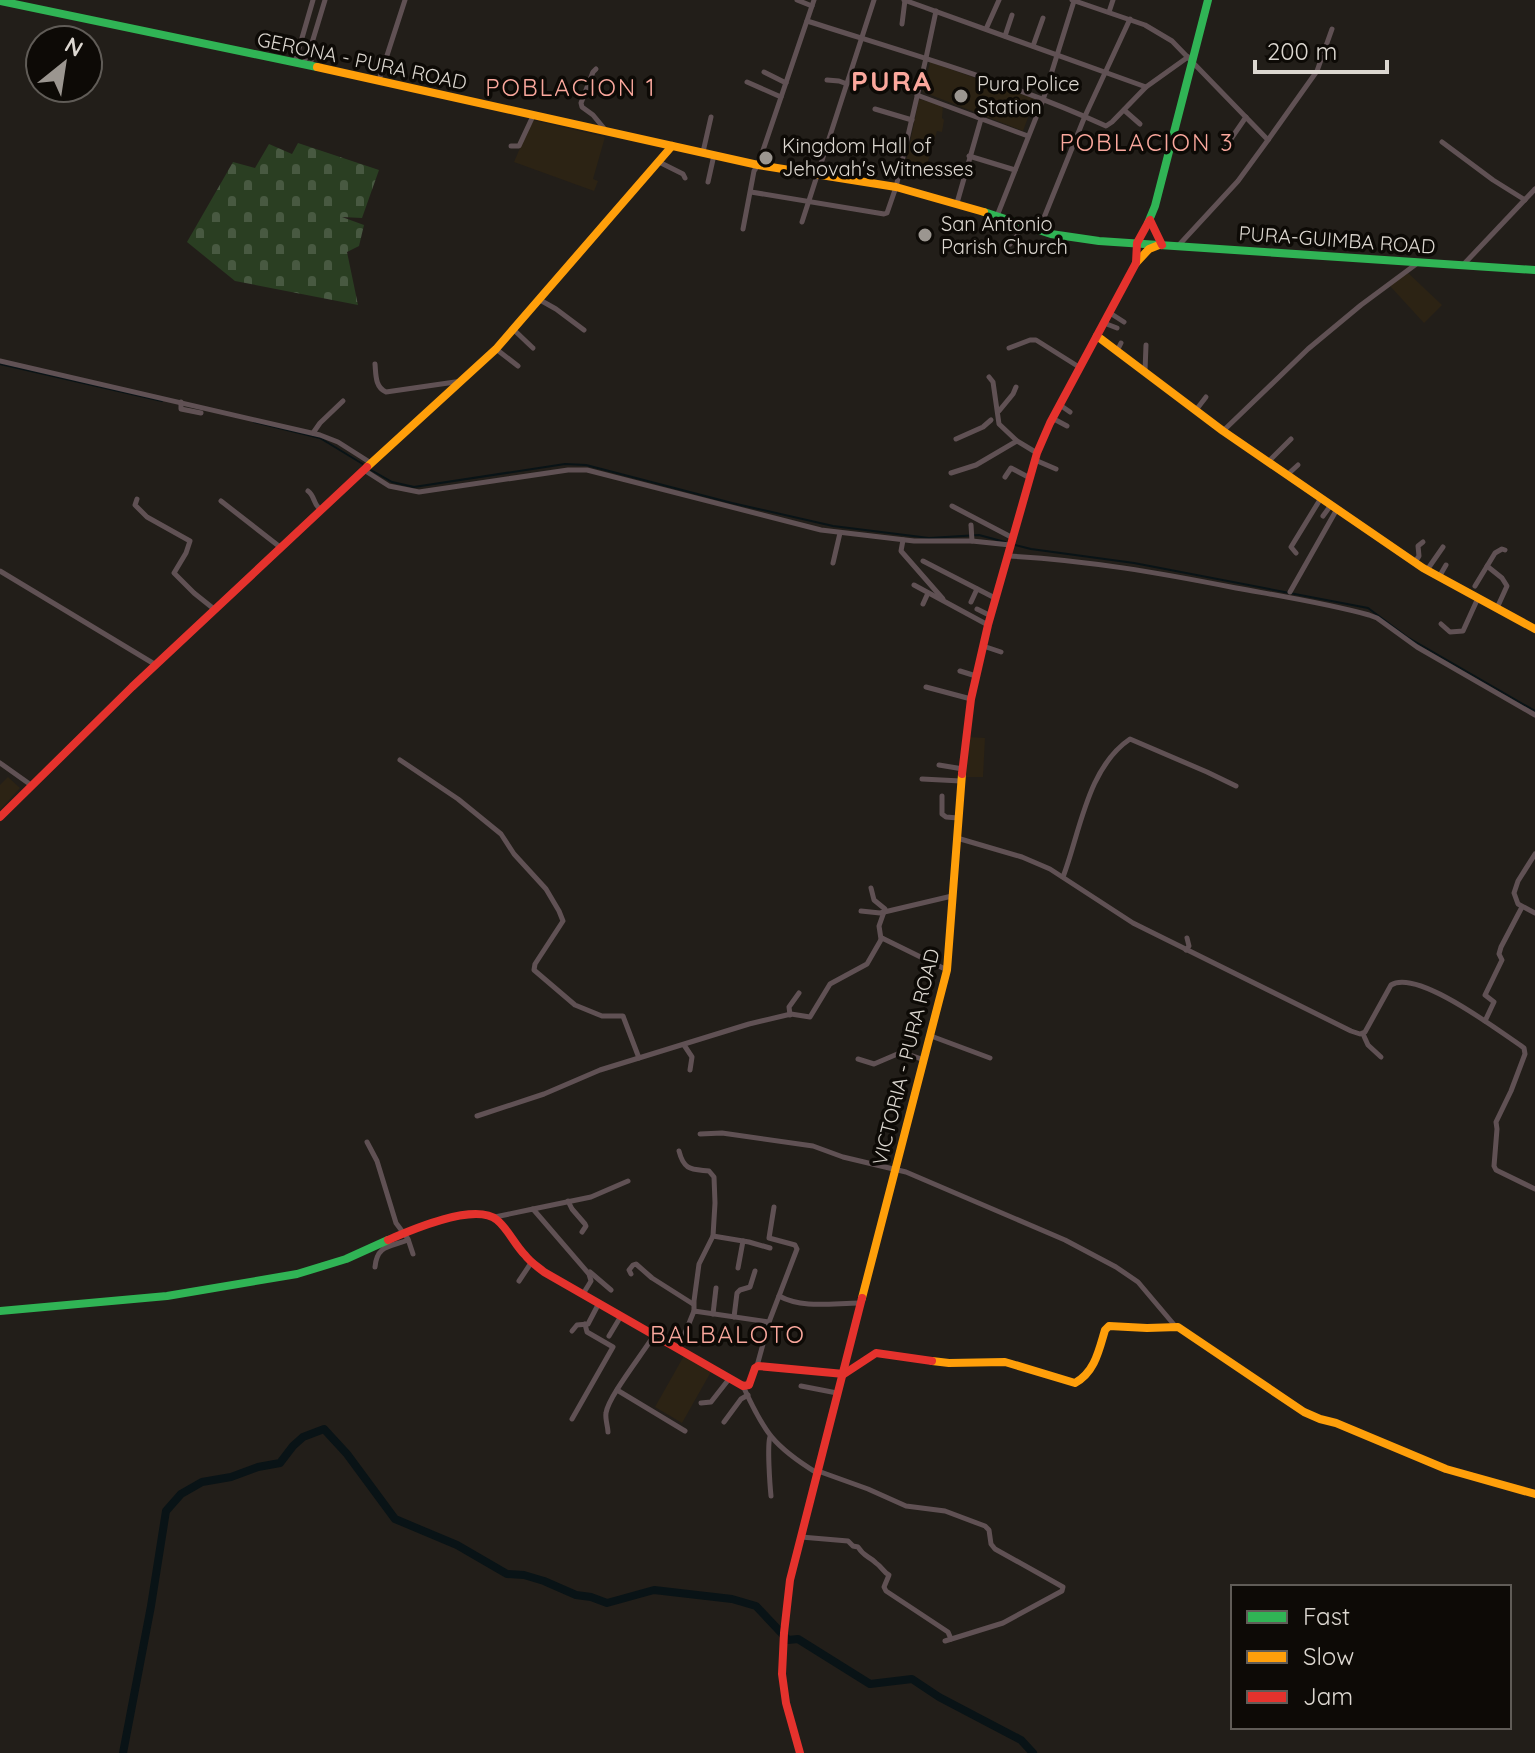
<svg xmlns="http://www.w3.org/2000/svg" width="1535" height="1753" font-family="Quicksand,sans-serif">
<defs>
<pattern id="cemetery-stones" width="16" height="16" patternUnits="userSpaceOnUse" patternTransform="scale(2)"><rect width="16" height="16" fill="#2a3e22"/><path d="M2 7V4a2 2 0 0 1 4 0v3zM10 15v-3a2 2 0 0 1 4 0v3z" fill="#485941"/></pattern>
</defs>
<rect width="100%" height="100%" fill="#221e19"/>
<g fill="#2c2314">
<polygon points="930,62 1035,99 1023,131 923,92"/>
<polygon points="919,99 943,106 942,118 944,120 942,132 937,131 926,167 906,162"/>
<polygon points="532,120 605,137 593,179 598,181 594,191 514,162"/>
<polygon points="1407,272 1442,305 1424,323 1390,286"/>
<polygon points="968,737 985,738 983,777 964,777"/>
<polygon points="8,777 20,788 0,810 0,785"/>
<polygon points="685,1354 712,1370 682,1423 655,1407"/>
</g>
<polygon fill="url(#cemetery-stones)" points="298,143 379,170 362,218 342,217 364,225 359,246 347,252 358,305 235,281 187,242 233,162 255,168 269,144 292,154"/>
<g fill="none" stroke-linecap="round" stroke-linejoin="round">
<g stroke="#091316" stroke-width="2">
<polyline points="0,364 162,401"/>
<polyline points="254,422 320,438 366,466"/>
<polyline points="371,470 392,482 414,487 565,464 586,465 732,503 833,526 929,538 979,535 1005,542"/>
<polyline points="1015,545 1031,549 1134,563 1368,608 1407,637 1535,711"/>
</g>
<polyline stroke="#091316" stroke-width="8" points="123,1753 151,1606 166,1511 181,1494 202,1482 231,1477 258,1467 280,1463 293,1446 303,1437 324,1429 347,1454 395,1519 457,1545 507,1574 524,1575 544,1581 576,1595 591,1597 607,1603 654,1590 732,1599 756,1606 788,1640 798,1639 870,1684 912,1679 939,1697 1021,1740 1033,1753"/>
<g stroke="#605154" stroke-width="5">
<polyline points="797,0 812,6"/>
<polyline points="904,0 1146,87"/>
<polyline points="1072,0 1145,25 1172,41 1268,140"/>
<polyline points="1109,12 1113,0"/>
<path d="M807 21C907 53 1010 82 1106 126L1112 122 1146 87 1188 57"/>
<polyline points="902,24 905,0"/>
<polyline points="986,29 999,0"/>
<polyline points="1005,36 1012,15"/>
<polyline points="1033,46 1043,18"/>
<polyline points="295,62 313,0"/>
<polyline points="304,64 307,52 311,46"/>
<polyline points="310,65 313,53 311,46 325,0"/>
<polyline points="596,69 593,72 581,103 582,107 593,115 607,132"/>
<polyline points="764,72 786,83"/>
<polyline points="379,80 405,0"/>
<polyline points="827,80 839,81 847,84"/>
<polyline points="747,82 781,97"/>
<polyline points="917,95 1028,136"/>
<polyline points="875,109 912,120"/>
<polyline points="1124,110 1140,124"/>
<polyline points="1442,142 1493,180 1525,200"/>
<polyline points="511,146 519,146 533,116"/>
<polyline points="1224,149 1246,117"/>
<polyline points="703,152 711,117"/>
<polyline points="969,156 1015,170"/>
<polyline points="659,162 683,174 685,178"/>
<polyline points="708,182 714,155"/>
<polyline points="751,192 884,214 887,213 896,187 926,58 936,11"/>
<polyline points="957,203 981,119"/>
<polyline points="997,216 1043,100 1074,1"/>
<polyline points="802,222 874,0"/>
<polyline points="743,229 754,171 758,165 814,0"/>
<polyline points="1039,230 1085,116 1130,19"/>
<polyline points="1010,244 1017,236 1021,225"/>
<polyline points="1178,246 1238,181 1268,140 1317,71 1332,29"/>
<polyline points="1463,265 1535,189"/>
<polyline points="540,300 556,309 584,330"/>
<polyline points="1110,313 1124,322"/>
<polyline points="1104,323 1117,328"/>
<polyline points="514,330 533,348"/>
<polyline points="1009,348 1030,340 1036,340 1079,367"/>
<polyline points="496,349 518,366"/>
<polyline points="1117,351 1121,343"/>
<polyline points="0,361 320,435 338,442 371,463"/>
<path d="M375 364C376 375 375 387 386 392L462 381"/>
<polyline points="1145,371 1146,345"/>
<polyline points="989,377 993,382 999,424 1017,441"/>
<polyline points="181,402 181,409 201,413"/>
<polyline points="1060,405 1070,412"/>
<polyline points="1196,410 1206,397"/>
<polyline points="999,411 1013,394 1016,387"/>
<polyline points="1052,418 1067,426"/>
<polyline points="1223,431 1308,349 1361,305 1419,262"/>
<polyline points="313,433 320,423 343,401"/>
<polyline points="956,439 983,427 991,420"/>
<polyline points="1035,460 1056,469"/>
<polyline points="1268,462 1291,439"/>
<polyline points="364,470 389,486 419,492 568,470 587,470 821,530 914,541 972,541 1010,545"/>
<polyline points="951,473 976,465 1017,441 1037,453"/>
<polyline points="1287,475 1298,465"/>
<polyline points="1005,477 1011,468 1030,478"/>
<path d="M308 491C315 496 313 504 320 509"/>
<polyline points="137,499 135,505 147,517 190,541 186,553 174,573 194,593 214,609"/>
<polyline points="221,501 280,547"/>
<polyline points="952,506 1013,538"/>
<polyline points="1323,516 1331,505"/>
<polyline points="971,525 972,541"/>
<polyline points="903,540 901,551 943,599"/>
<polyline points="1296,553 1291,547 1321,498"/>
<path d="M1009 556C1086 560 1160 573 1236 588 1280 596 1325 603 1369 615L1377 618 1417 647 1535 715"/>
<polyline points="923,561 995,598"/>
<polyline points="1415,562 1419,556 1418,546 1423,542"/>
<polyline points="833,563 840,533"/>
<polyline points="1487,566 1502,578 1507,586 1497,608"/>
<polyline points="1427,570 1443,547"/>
<polyline points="0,571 156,665"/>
<polyline points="1439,577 1446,565"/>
<polyline points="914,585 988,625"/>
<polyline points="1475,586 1495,553 1502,549 1505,550"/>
<polyline points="1290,592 1337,509"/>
<polyline points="971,602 977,589"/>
<polyline points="923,604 928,593"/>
<polyline points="977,609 991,616"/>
<polyline points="1441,624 1450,632 1463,631 1478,598"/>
<polyline points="983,646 1001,652"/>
<polyline points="960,671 976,676"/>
<polyline points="926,687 971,699"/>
<polyline points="400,760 458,799 501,834 514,854 546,889 559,911 563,921 535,964 534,970 575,1005 602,1016 623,1016 639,1058"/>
<polyline points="0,763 31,785"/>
<polyline points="939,765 963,769"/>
<polyline points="922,779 961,781"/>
<polyline points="942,796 942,814 946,817 958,818"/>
<path d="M957 838 1022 857 1050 869 1133 923 1351 1031 1360 1034 1365 1032 1391 985C1417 969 1496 1029 1520 1045L1524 1048 1525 1054 1511 1091 1496 1122 1497 1129 1494 1166 1496 1170 1535 1189"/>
<polyline points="1535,854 1518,881 1514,893 1518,904 1535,913"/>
<path d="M1063 877C1080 833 1087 768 1130 739L1207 772 1236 786"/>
<polyline points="871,888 874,900 885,909 879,926 881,939"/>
<polyline points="861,911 880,913 952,896"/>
<polyline points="1186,950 1189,946 1187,938"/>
<polyline points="790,1015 789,1007 799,993"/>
<polyline points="1485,1021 1494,1002 1485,995 1502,960 1499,954 1501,947 1522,907"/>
<polyline points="1363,1034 1368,1045 1381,1057"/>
<polyline points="931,1036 990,1058"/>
<polyline points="684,1045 692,1057 690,1070"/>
<polyline points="858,1059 874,1064 902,1052 924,1060"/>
<polyline points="477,1116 544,1094 600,1070 749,1024 791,1014 810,1017 830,984 867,964 882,938 947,970"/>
<polyline points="700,1134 722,1133 813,1146 843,1157 906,1172 1065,1240 1116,1267 1138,1282 1176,1327"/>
<polyline points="367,1142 377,1161 396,1223 408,1239 413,1254"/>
<path d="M679 1151C684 1171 692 1169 709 1171L714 1177 715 1203 713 1236 699 1264 694 1301V1311"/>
<polyline points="568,1201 572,1209 585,1224 586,1226 582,1232"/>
<polyline points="533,1209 591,1197 628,1181"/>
<polyline points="495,1217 533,1209 589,1274 591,1281 583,1294"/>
<polyline points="713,1236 749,1242 770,1248"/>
<path d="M375 1267C377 1244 391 1247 408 1240"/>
<polyline points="738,1268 743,1241"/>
<polyline points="590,1272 611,1290"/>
<polyline points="631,1274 629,1270 633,1265 636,1264 652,1278 693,1304"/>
<polyline points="519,1281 531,1263"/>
<path d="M779 1296C803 1309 833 1303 860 1303"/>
<polyline points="713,1314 716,1288"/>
<polyline points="734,1317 737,1293 740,1290 750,1287 755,1271"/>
<polyline points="769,1322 797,1249 795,1245 769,1238 774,1207"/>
<polyline points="572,1331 577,1325 588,1324 599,1303"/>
<polyline points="609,1336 621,1316"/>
<polyline points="679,1348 694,1311 769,1322 757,1366"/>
<path d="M743 1386C764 1432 773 1446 817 1473"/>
<polyline points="801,1386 837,1393"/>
<polyline points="617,1390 685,1431"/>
<polyline points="701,1403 711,1402 729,1379"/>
<polyline points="572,1419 613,1347 587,1332 585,1324"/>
<polyline points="724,1422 741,1399 748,1395"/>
<path d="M608 1432C608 1427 605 1419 606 1413 608 1397 644 1352 654 1335"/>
<path d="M770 1437C767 1445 770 1486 771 1496"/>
<polyline points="818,1471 868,1489 906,1506 945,1511 985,1526 989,1530 991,1544 995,1549 1063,1587 1062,1591 1003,1623 945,1641"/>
<path d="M801 1537 848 1541 853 1546 858 1547C865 1558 868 1555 876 1563 882 1567 883 1572 889 1575L884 1587 886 1591 948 1632 951 1639"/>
</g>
<g stroke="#30b455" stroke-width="8">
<polyline points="0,1 317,67"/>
<polyline points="984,212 1051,234 1099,241 1535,270"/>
<polyline points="1148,223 1155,206 1208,0"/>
<polyline points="0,1311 167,1296 297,1274 346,1259 388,1240"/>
</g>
<g stroke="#ff9f0a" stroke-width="8">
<polyline points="317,67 758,165 896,187 984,212"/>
<polyline points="1136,263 1149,249 1159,245"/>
<polyline points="1097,336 1223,431 1423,568 1535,629"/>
<polyline points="367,467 496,349 672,146"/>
<polyline points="862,1298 947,970 962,774"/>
<path d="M932 1361 949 1363 1005 1362 1075 1383C1095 1372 1099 1350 1105 1330L1109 1326 1147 1328 1178 1327 1304 1412 1320 1419 1336 1423 1446 1469 1535 1494"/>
</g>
<g stroke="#e5322d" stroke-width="8">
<polyline points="1150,220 1162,245"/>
<polyline points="962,774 971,699 988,625 1037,453 1050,423 1136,263 1137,243 1148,223"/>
<polyline points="0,817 132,687 367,467"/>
<path d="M388 1240C411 1230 475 1202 497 1220 508 1229 515 1245 525 1255 530 1262 538 1267 544 1272L743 1386 749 1385 755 1368 758 1366 844 1374 876 1353 932 1361"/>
<polyline points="800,1753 786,1703 782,1674 784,1633 790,1580 862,1298"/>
</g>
</g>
<g fill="#9b9690" stroke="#0d0a06" stroke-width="3">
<circle cx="961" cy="96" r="8"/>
<circle cx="766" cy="158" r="8"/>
<circle cx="925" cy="235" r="8"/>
</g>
<g text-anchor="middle" stroke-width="7" stroke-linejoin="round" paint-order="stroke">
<g font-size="20" fill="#dcd7d0" stroke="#0d0a06">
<text transform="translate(362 61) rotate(12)" y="7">GERONA - PURA ROAD</text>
<text transform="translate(1337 240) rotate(4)" y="7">PURA-GUIMBA ROAD</text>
<text transform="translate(906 1057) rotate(-76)" y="7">VICTORIA - PURA ROAD</text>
</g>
<g font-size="20" fill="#dcd7d0" stroke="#0d0a06" text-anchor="start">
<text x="977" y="91">Pura Police<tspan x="977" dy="23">Station</tspan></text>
<text x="782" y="153">Kingdom Hall of<tspan x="782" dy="23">Jehovah's Witnesses</tspan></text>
<text x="941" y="231">San Antonio<tspan x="941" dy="23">Parish Church</tspan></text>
</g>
<g font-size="24" letter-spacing="2" fill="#fba89d" stroke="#0d0a06">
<text x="571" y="96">POBLACION 1</text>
<text x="1147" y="151">POBLACION 3</text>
<text x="728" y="1343">BALBALOTO</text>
</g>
<g font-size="28" font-weight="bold" letter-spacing="2" fill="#fba89d" stroke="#0d0a06">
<text x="892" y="91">PURA</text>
</g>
</g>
<rect x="1231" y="1585" width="280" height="144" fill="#0d0a06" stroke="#605c57" stroke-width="2"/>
<rect x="1247" y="1611" width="40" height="12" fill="#30b455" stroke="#605c57" stroke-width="2"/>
<text x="1303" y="1625" font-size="24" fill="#dcd7d0">Fast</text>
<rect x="1247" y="1651" width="40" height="12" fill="#ff9f0a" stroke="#605c57" stroke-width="2"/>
<text x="1303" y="1665" font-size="24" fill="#dcd7d0">Slow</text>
<rect x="1247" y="1691" width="40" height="12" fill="#e5322d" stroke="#605c57" stroke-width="2"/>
<text x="1303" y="1705" font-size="24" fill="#dcd7d0">Jam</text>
<g transform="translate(64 64) rotate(30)"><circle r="38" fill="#0d0a06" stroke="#605c57" stroke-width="2"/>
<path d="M0-6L14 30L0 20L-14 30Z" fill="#9b9690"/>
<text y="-12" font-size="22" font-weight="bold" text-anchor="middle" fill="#dcd7d0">N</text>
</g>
<path d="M1255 60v12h132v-12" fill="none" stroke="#dcd7d0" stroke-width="4"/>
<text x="1267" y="60" font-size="24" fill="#dcd7d0" stroke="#0d0a06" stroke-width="6" paint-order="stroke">200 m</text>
</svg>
